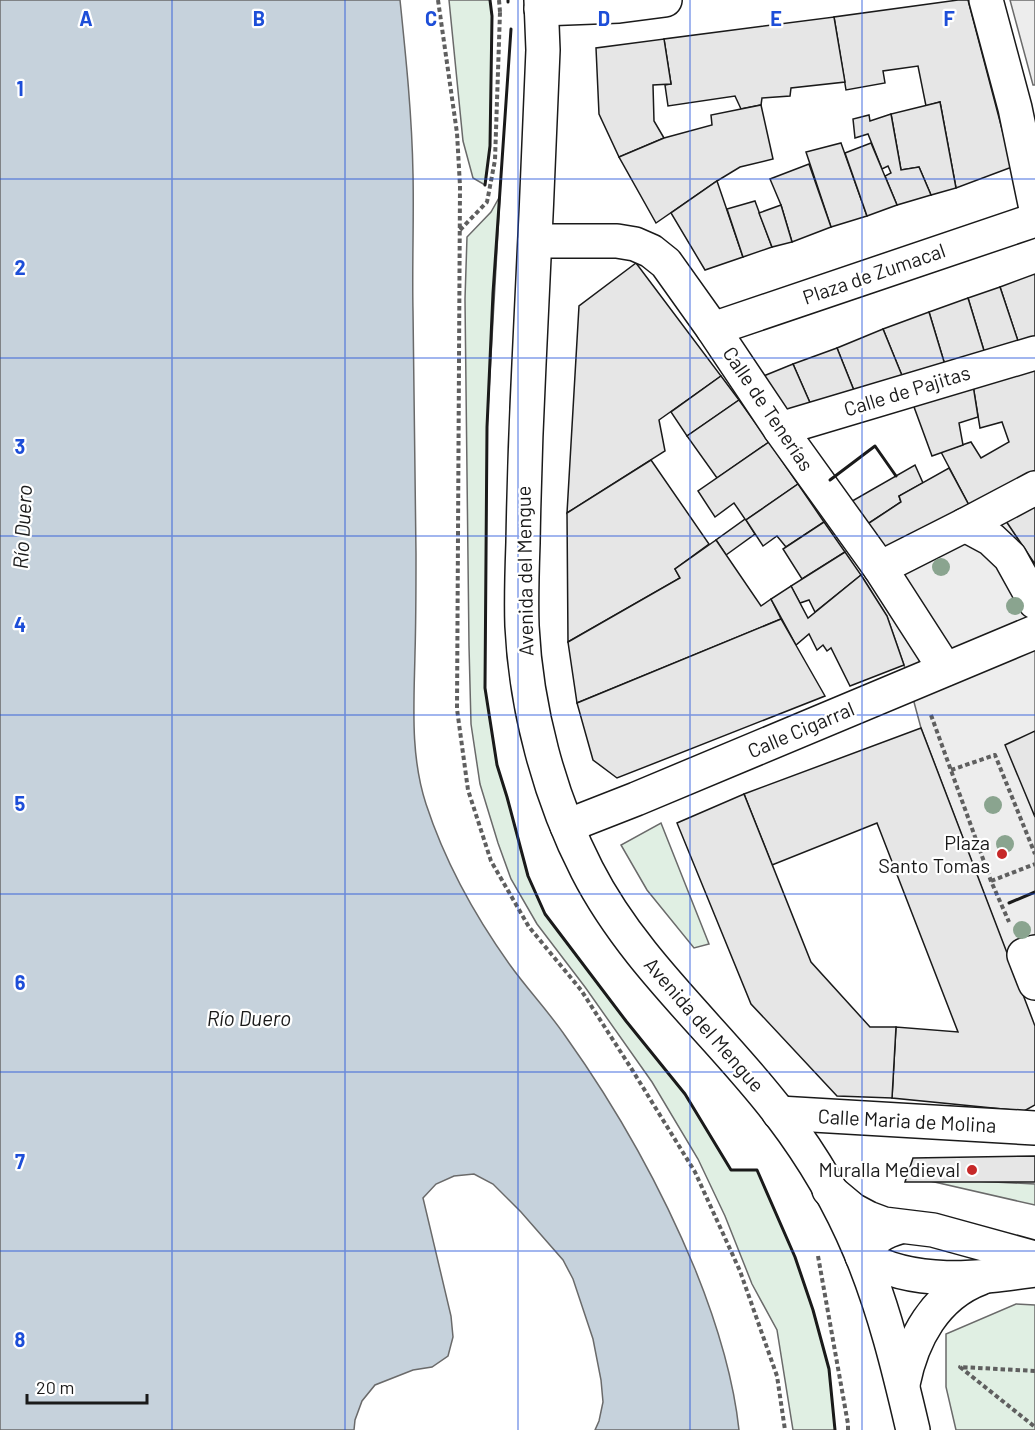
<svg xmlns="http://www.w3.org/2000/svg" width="1035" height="1430" font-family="Barlow,sans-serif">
<rect width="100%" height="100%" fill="#fff"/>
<g fill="#e0efe3" stroke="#6a6a6a" stroke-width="1.5">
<polygon points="449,0 490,0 492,16 490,146 485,185 473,178 463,141"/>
<polygon points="500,196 487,427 485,688 497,765 507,797 528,876 545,914 626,1021 685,1094 731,1170 757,1170 795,1257 813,1310 829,1369 835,1430 793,1430 777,1330 752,1284 725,1216 698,1159 652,1082 585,987 537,924 511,879 498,843 480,784 471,724 469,646 465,299 467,237 491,212"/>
<polygon points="661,823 709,944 694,948 647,890 621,845"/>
<polygon points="917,1178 1035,1184 1035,1205"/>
<polygon points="1016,1304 1035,1305 1035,1430 956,1430 946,1387 946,1334"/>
</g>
<g fill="#ededed" stroke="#6a6a6a" stroke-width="1.5">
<polygon points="1010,0 1035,0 1035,85 1033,85"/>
<polygon points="1006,521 1035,564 1035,980 1019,986 921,728 904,665 887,616 861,575 883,557"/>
</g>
<path fill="#c6d2dc" stroke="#6a6a6a" stroke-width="1.5" d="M0 0H400C406 58 412 116 413 174 414 220 412 265 413 311 414 392 415 473 416 554 416 587 416 620 415 653 414 704 410 755 426 804 445 862 475 916 510 965 528 990 549 1012 566 1037 618 1110 661 1187 695 1269 716 1321 733 1374 739 1430H595L599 1421 603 1402 601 1380 593 1339 573 1279 563 1260 521 1212 493 1184 474 1174 454 1176 436 1184 423 1198 451 1316 453 1337 448 1356 432 1367 413 1370 375 1385 362 1401 355 1420 354 1430H0Z"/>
<g fill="#e6e6e6" stroke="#1a1a1a" stroke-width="1.5">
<polygon points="958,0 968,0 1012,167 956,188 940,102 926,106 918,66 883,71 885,83 846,90 834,17"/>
<polygon points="834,17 845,82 791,88 790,96 762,98 761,105 741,109 735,96 668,106 665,85 671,84 664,39"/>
<polygon points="664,39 671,84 653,85 654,121 664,138 619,157 599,114 596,48"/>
<polygon points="940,102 956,188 931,195 919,167 901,170 891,114"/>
<polygon points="761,105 773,159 740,167 717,181 656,223 619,157 664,138 712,125 711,115"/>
<polygon points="891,114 901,170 919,167 931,195 897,205 885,176 891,173 888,166 882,169 868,134 855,138 853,119 869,115 870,121"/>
<polygon points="841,143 867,216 831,227 806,152"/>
<polygon points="871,143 897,205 867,216 845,153"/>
<polygon points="809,164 831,227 792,242 781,205 770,179"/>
<polygon points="717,181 743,257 705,270 671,213"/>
<polygon points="755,201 772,247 743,257 727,209"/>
<polygon points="781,205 792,242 772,247 759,213"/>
<polygon points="636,263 721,376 659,420 665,451 567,513 579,306"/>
<polygon points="1035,274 1035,339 1019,344 1000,287"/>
<polygon points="1000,287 1019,344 985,354 968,298"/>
<polygon points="968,298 985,354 945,365 929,312"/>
<polygon points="929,312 945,365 903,378 883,329"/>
<polygon points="883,329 903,378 855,393 837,348"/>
<polygon points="837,348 855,393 811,405 793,364"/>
<polygon points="793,364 811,405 784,415 761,377"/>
<polygon points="1035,366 1035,474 971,509 941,452 971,442 981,458 1009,442 1002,422 980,428 973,385"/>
<polygon points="721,376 739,400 687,436 671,412"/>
<polygon points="973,385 978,417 959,423 963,445 932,456 910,396"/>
<polygon points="739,400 769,442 717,478 687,436"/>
<polygon points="769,442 798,484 746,520 755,534 726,555 716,540 745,519 734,503 715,517 698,491"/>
<polygon points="651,460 709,544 675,569 680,578 568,642 567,513"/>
<polygon points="915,465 923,483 899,496 901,502 863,527 847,504"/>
<polygon points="949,468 971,509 883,557 863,527 901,502 899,496"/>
<polygon points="798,484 824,522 786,547 777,536 763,546 746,520"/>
<polygon points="1035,504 1035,564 1006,521"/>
<polygon points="824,522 845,552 802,579 783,549"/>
<polygon points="716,540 761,606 771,599 781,619 577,703 568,642 680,578 675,569"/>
<polygon points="845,552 861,575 815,612 809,600 800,603 791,586"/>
<polygon points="861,575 887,616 904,665 850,686 831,648 827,651 823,645 817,650 809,634 796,645 771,599 791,586 808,618"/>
<polygon points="781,619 825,696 617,778 593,760 577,703"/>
<polygon points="921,728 1035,1026 1035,1105 1024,1111 892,1098 896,1027 958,1032 877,823 772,865 744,794"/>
<polygon points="1035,731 1035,817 1005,745"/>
<polygon points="744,794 811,962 870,1027 896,1027 892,1098 837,1096 751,1004 677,823"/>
<polygon points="1035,1156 1035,1182 905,1182 913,1158"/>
</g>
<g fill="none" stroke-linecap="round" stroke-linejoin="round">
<defs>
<g id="street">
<polyline points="986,0 1015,108 1035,204"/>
<polyline points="541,9 619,6 665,0"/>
<polyline points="535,241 617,241 635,244 651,251 666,263 713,329 780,429 880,568 945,669"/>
<polyline points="713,329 1035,220"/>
<polyline points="780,429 1035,353"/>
<polyline points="965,525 991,539 1010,557 1035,602"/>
<polyline points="880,568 965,525 1035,488"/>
<polyline points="567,826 636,799 1035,632"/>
<polyline points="1035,952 1024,955 1035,983"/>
<polyline points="779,1113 1035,1128"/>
<polyline points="829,1190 853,1210 868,1218 884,1224 933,1230 1035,1258"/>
<path d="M900 1227C879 1233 875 1238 862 1256 914 1287 978 1278 1035 1270"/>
<path d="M903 1384C912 1339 935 1295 981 1278"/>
</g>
<path id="secondary" d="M541 0 543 50C539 155 534 259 529 364 526 424 524 484 523 543 522 571 521 598 522 626 526 708 549 796 587 870 635 964 718 1032 781 1115 813 1157 840 1203 860 1251 884 1308 899 1370 913 1430"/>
</defs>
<use href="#street" stroke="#1a1a1a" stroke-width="36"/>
<use href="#secondary" stroke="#1a1a1a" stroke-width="36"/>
<g stroke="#5f5f5f" stroke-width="4" stroke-dasharray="4.5 3" stroke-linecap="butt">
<polyline points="438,0 457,133 460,186 457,709 468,790 491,861 529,927 581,990 631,1068 695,1172 740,1271 777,1376 785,1430"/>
<polyline points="499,0 500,12 502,12"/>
<polyline points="460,230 487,202 495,160 500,12"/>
<polyline points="931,715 991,881 1009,922"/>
<polyline points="951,770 995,755 1035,854"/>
<polyline points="991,881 1035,864"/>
<polyline points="818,1256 848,1424 848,1430"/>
<polyline points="1035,1371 960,1367 1035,1427"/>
</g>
<use href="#street" stroke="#fff" stroke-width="33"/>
<use href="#secondary" stroke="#fff" stroke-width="33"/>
<g stroke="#1a1a1a" stroke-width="3">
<polyline points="508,0 508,2"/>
<polyline points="511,29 493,293 487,427 485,688 497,765 507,797 528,876 545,914 626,1021 685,1094 731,1170 757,1170 795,1257 813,1310 829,1369 835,1430"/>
<polyline points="485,185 490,146 492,16 490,0"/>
<polyline points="830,480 875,446 896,476"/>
<polyline points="1009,903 1035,892"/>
</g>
</g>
<g fill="#8aa48f">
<circle cx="941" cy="567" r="9"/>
<circle cx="1015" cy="606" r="9"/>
<circle cx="993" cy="805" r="9"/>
<circle cx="1005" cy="844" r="9"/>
<circle cx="1022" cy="930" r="9"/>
</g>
<path fill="none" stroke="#1d4ed8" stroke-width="1.5" stroke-opacity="0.55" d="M172 0V1430M345 0V1430M518 0V1430M690 0V1430M862 0V1430M0 179H1035M0 358H1035M0 536H1035M0 715H1035M0 894H1035M0 1072H1035M0 1251H1035"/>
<g fill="#c62828" stroke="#fff" stroke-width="2">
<circle cx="1002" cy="854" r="6"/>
<circle cx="972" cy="1170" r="6"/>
</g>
<g text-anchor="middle" stroke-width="4.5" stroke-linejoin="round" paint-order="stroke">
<g font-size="20" fill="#1a1a1a" stroke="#fff">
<text transform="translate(874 274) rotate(-19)" y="7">Plaza de Zumacal</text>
<text transform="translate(907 391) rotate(-17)" y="7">Calle de Pajitas</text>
<text transform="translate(768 409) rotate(56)" y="7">Calle de Tenerías</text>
<text transform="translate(525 571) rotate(-91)" y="7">Avenida del Mengue</text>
<text transform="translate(801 730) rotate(-23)" y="7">Calle Cigarral</text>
<text transform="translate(704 1025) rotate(49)" y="7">Avenida del Mengue</text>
<text transform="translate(907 1121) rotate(3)" y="7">Calle Maria de Molina</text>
</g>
<g font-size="20" fill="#1a1a1a" stroke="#fff" text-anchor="end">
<text x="990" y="850">Plaza<tspan x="990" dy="23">Santo Tomas</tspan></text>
<text x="960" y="1177">Muralla Medieval</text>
</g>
<g font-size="21" font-style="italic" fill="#1a1a1a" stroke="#fff">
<text transform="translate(23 527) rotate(-87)" y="7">Río Duero</text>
<text x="249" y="1026">Río Duero</text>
</g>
</g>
<g font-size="20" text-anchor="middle" font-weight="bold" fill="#1d4ed8" stroke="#fff" stroke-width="4.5" stroke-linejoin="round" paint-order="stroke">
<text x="86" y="26">A</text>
<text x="259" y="26">B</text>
<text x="431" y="26">C</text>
<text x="604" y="26">D</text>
<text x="776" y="26">E</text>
<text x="949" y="26">F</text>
<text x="20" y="96">1</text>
<text x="20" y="275">2</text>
<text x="20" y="454">3</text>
<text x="20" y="632">4</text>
<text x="20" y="811">5</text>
<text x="20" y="990">6</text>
<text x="20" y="1169">7</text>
<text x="20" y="1347">8</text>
</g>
<path d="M27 1394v9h120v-9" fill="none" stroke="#1a1a1a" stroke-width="3"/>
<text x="36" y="1394" font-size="18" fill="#1a1a1a" stroke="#ffffff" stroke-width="4.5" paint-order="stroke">20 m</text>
</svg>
